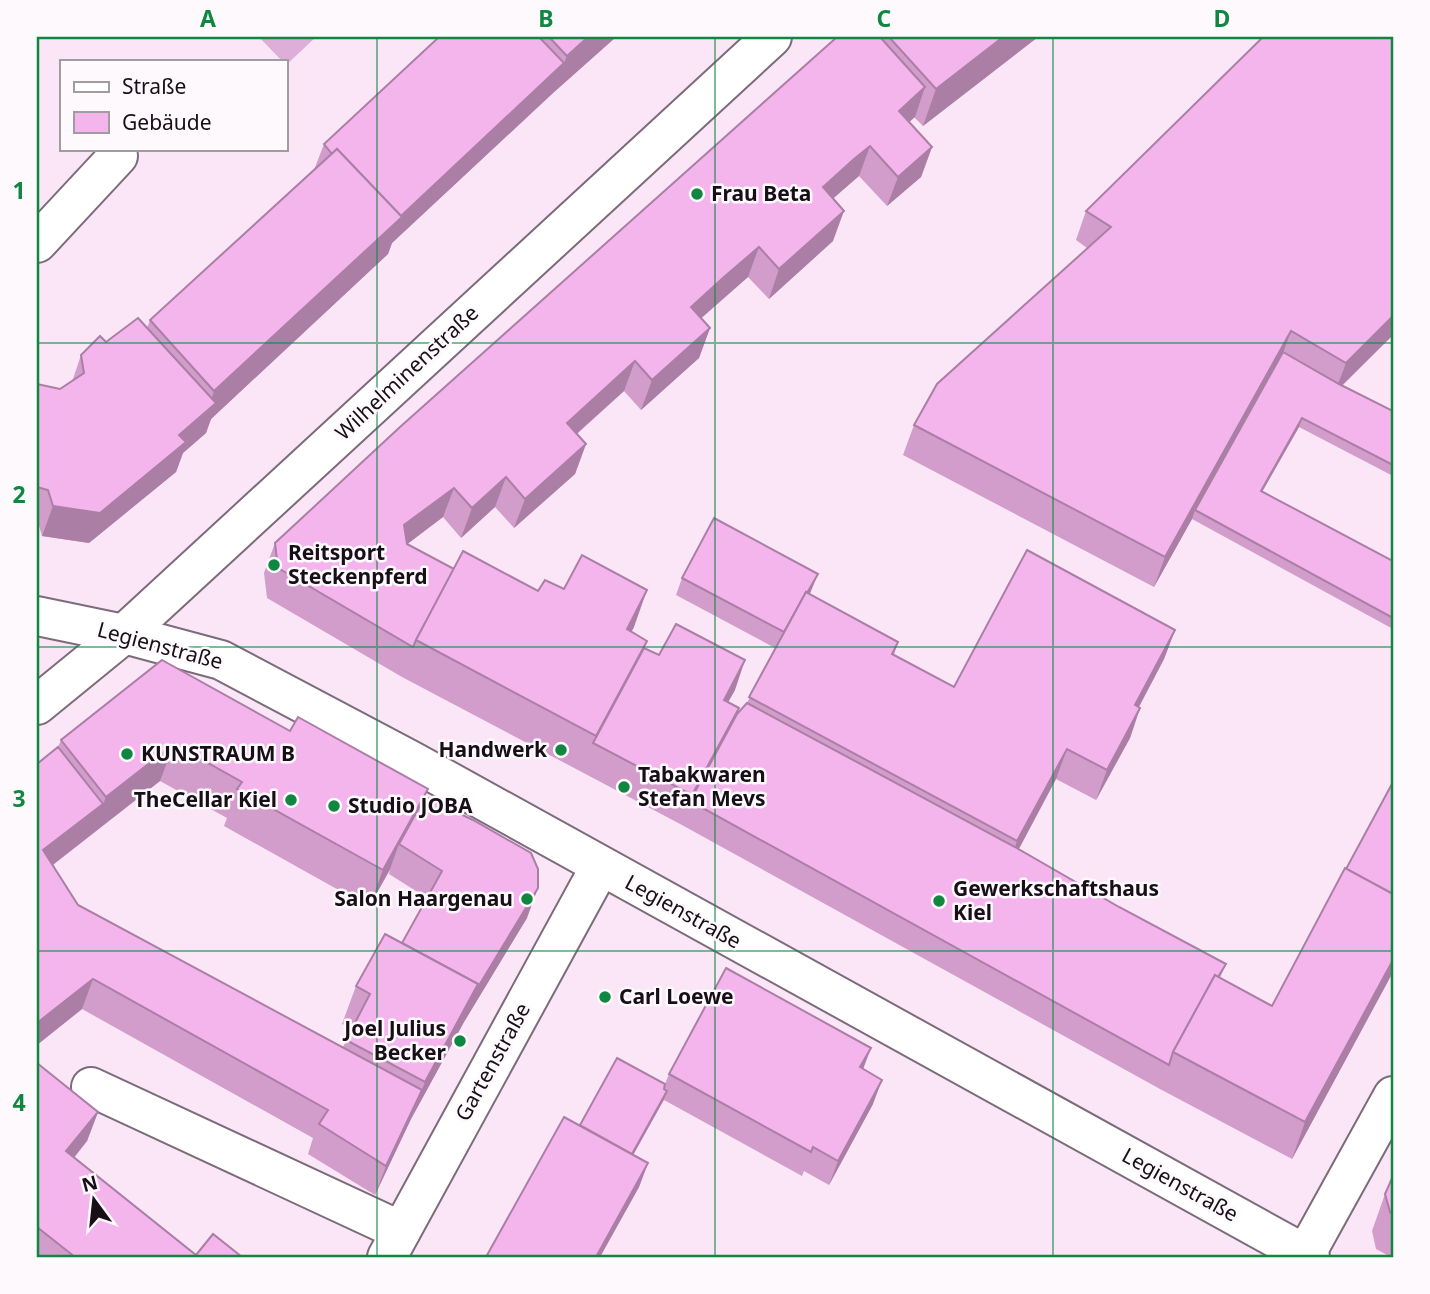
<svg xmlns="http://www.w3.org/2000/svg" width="1430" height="1294" font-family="'Noto Sans',sans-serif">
<rect width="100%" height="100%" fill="#fae6f7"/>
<polygon fill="#deaed8" points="259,37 316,37 286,65 285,61 282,61"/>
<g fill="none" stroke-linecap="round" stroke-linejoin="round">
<defs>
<g id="minor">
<polyline points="37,243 118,156"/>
<polyline points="37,616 124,634 221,660 412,761 1310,1257"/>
<polyline points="37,705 124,634 772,37"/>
<polyline points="91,1087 401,1231"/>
<polyline points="387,1257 600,867"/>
<polyline points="1304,1257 1393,1096"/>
</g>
</defs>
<use href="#minor" stroke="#7c6b7a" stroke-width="42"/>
<use href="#minor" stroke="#fff" stroke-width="38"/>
</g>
<g fill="#d29ccb" fill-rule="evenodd">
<polygon points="439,37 616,37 553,93 392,243 388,254 211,419 206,433 183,453 176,472 89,543 42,536 37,519 37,384 60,389 72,382 81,355 106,342 147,328 150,320 314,170 324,144"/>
<polygon points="837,37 1038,37 923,126 914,117 909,122 932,147 921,177 887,206 859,176 843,189 833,198 833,241 769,299 748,277 713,307 701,318 710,328 699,358 641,410 624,391 577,434 586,444 575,474 514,528 495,507 461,538 443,517 407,544 454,569 538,591 634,627 631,632 644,648 735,690 728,702 739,708 737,714 747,703 775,648 676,595 682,578 811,591 810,594 898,642 894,655 954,687 1175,630 1164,659 1139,707 1140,708 1130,738 1096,800 1056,779 1019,849 1119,907 1226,964 1220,978 1272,1006 1393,972 1292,1159 1160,1089 682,825 402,677 267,598 264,573 275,543"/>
<polygon points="1393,37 1393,335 1342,386 1393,411 1393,476 1299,427 1262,491 1393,561 1393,629 1192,519 1154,587 903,455 914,425 1087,248 1076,240 1086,211"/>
<path d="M290 731 425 797 527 918 464 1022 411 1119 375 1195 308 1154 313 1138 82 1009 37 1045 58 747 61 740ZM160 781 227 818 224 826 369 907 390 870 389 874 427 898 402 943 356 986 342 1024 352 1028 343 1047 78 905 53 865Z"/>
<polygon points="37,1063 98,1112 87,1141 74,1158 196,1255 242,1257 37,1257"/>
<polygon points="863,1069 873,1104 829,1185 804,1171 802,1176 664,1100 633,1155 648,1163 639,1187 600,1257 486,1257 580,1125 665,1084 669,1074"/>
<polygon points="1393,1176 1393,1257 1391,1257 1376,1249 1372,1231 1385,1194"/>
</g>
<g fill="#ab7fa5">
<polygon points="588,37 616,37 553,93 392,243 388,254 211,419 206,433 183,453 176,472 89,543 42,536 53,506 179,435 207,412 214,391 564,63 567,56"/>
<polygon points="1003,37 1038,37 923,126 936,89"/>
<polygon points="925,87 915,117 888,141 899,111"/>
<polygon points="870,146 859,176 812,217 823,187"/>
<polygon points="932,147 921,177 887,206 898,177"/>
<polygon points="844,211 833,241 769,299 779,269"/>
<polygon points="759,247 748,277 680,337 691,307"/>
<polygon points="1393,316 1393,335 1335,392 1346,363"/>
<polygon points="710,328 699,358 641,410 652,380"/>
<polygon points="1291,331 1280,361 1195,510 1192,519 1154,587 1165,557"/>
<polygon points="635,361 624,391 556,452 567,423"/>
<polygon points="1302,418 1299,427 1258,499 1261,491"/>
<polygon points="586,444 575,474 514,528 525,499"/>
<polygon points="506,477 495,507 461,538 472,508"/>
<polygon points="454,488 443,517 393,555 404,525"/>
<polygon points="818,574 811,591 779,650 785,633"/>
<polygon points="647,590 634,627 613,666 627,629"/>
<polygon points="1175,630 1164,659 1124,735 1135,705"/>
<polygon points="745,660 735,690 713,729 724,700"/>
<polygon points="1140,708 1130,738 1096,800 1107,770"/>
<polygon points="174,744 160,781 37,877 43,850 103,804 106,797"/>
<polygon points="1067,749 1056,779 1007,871 1017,841"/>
<polygon points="428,789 414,826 399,844 390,869 369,907 383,870"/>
<polygon points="538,888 527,918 464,1022 411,1119 425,1082 478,984"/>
<polygon points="1393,960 1393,972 1292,1159 1305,1122"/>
<polygon points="93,979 82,1009 37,1045 37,1023"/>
<polygon points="871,1048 862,1072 860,1067"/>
<polygon points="882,1080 873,1104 829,1185 838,1161"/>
<polygon points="422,1090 411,1119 375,1195 386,1166"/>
<polygon points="667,1091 664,1099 621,1177 624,1168"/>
<polygon points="98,1112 87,1141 55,1181 66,1151"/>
<polygon points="648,1163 639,1187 600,1257 596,1257"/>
</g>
<g fill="#f4b5ec" stroke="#ab7fa5" stroke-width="2">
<polygon points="439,37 539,37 564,63 401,216 337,149 332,154 324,144"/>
<polygon points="549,37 588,37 567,56"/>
<polygon points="837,37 880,37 925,87 899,111 932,147 898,177 870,146 854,159 823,187 844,211 779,269 759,247 724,277 691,307 710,328 652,380 635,361 567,423 586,444 525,499 506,477 472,508 454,488 404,525 407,544 454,569 416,640 413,647 278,568 275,543 400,427"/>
<polygon points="889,37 1003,37 936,89"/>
<polygon points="1263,37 1393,37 1393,316 1346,363 1291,331 1165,557 914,425 937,384 1111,227 1086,211"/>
<polygon points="337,149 402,217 214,391 150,320"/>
<polygon points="138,318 216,403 179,435 186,442 100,513 53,506 48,490 37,487 37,384 60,389 84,373 81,355 100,336 106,342"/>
<polygon points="1283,352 1339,384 1393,411 1393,465 1302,418 1261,491 1393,561 1393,618 1195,510"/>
<polygon points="714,518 818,574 807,593 806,592 784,632 682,578"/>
<polygon points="1027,550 1175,630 1135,705 1140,708 1107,770 1067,749 1017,841 749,697 806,592 898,642 892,654 954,687"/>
<polygon points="463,551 538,591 545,580 564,589 582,555 647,590 627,629 647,641 596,736 416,640"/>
<polygon points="676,624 745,660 724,700 739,708 692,795 593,743 644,648 659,655"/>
<polygon points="162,660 290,731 298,717 428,789 383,870 237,789 242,782 174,744 106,797 61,740"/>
<polygon points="747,703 1015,847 1119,907 1226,964 1218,977 1215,975 1173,1052 1169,1065 690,801 737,714"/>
<polygon points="58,747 103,804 43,850 78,905 422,1090 386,1166 319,1124 328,1110 93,979 37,1023 37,764"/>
<polygon points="1393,782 1393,894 1346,869"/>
<polygon points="425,797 473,820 531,853 538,869 538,888 475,992 478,984 402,943 442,871 399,844"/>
<polygon points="1345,868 1393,894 1393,960 1305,1122 1173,1052 1215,975 1272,1006"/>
<polygon points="385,934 478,984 425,1082 346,1040 370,994 356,986"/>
<polygon points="726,968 871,1048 860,1067 882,1080 838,1161 813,1147 811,1152 669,1074"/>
<polygon points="617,1058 665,1084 664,1089 667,1091 632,1154 580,1125"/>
<polygon points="37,1063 98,1112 66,1151 196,1255 213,1234 242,1257 75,1257 37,1227"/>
<polygon points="564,1117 648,1163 596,1257 486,1257"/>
<polygon points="1393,1176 1393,1214 1390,1212 1385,1194"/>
</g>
<path fill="none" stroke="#108741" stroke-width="2" stroke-opacity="0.55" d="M377 37V1257M715 37V1257M1053 37V1257M37 343H1393M37 647H1393M37 951H1393"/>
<g fill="#108741" stroke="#fdf9fc" stroke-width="2.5">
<circle cx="697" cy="194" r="7"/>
<circle cx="274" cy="565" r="7"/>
<circle cx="561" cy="750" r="7"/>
<circle cx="127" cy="754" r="7"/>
<circle cx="624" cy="787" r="7"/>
<circle cx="291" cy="800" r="7"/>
<circle cx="334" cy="806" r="7"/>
<circle cx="527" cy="899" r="7"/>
<circle cx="939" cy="901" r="7"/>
<circle cx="605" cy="997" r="7"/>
<circle cx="460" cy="1041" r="7"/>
</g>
<g text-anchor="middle" stroke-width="5" stroke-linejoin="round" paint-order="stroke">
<g font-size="21" font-weight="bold" fill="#161016" stroke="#fdf9fc" text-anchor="start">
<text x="711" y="201">Frau Beta</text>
<text x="288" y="560">Reitsport<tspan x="288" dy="24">Steckenpferd</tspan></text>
<text x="547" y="757" text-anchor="end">Handwerk</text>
<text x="141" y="761">KUNSTRAUM B</text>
<text x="638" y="782">Tabakwaren<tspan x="638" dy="24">Stefan Mevs</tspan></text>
<text x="277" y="807" text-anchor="end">TheCellar Kiel</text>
<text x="348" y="813">Studio JOBA</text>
<text x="953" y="896">Gewerkschaftshaus<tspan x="953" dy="24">Kiel</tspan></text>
<text x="513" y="906" text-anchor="end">Salon Haargenau</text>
<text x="619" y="1004">Carl Loewe</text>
<text x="446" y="1036" text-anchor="end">Joel Julius<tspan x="446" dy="24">Becker</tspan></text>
</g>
<g font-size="21" fill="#161016" stroke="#fdf9fc">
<text transform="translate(407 373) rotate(-43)" y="7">Wilhelminenstraße</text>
<text transform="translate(160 646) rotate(15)" y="7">Legienstraße</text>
<text transform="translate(683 912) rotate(29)" y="7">Legienstraße</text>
<text transform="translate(493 1062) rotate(-61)" y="7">Gartenstraße</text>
<text transform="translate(1180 1185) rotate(29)" y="7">Legienstraße</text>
</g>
</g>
<rect width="1430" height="1294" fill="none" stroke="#fdf9fc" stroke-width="77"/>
<rect x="60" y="60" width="228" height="91" fill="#fdf9fc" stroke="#a19ca0" stroke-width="2"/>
<rect x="74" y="82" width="35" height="10" fill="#ffffff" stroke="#a19ca0" stroke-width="2"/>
<text x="122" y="94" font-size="21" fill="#161016">Straße</text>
<rect x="74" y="112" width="35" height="21" fill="#f4b5ec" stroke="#a19ca0" stroke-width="2"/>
<text x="122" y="130" font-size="21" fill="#161016">Gebäude</text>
<g transform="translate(94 1200) rotate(345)" stroke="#fdf9fc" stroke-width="5" paint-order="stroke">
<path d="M0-5L12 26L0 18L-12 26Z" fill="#161016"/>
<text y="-10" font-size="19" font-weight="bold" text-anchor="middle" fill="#161016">N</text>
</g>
<rect x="38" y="38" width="1354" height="1218" fill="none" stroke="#108741" stroke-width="2.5"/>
<g font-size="23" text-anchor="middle" font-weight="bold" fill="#108741">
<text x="208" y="27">A</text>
<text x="546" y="27">B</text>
<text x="884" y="27">C</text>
<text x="1222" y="27">D</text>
<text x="19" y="199">1</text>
<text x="19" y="503">2</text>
<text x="19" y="807">3</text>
<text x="19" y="1111">4</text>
</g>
</svg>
